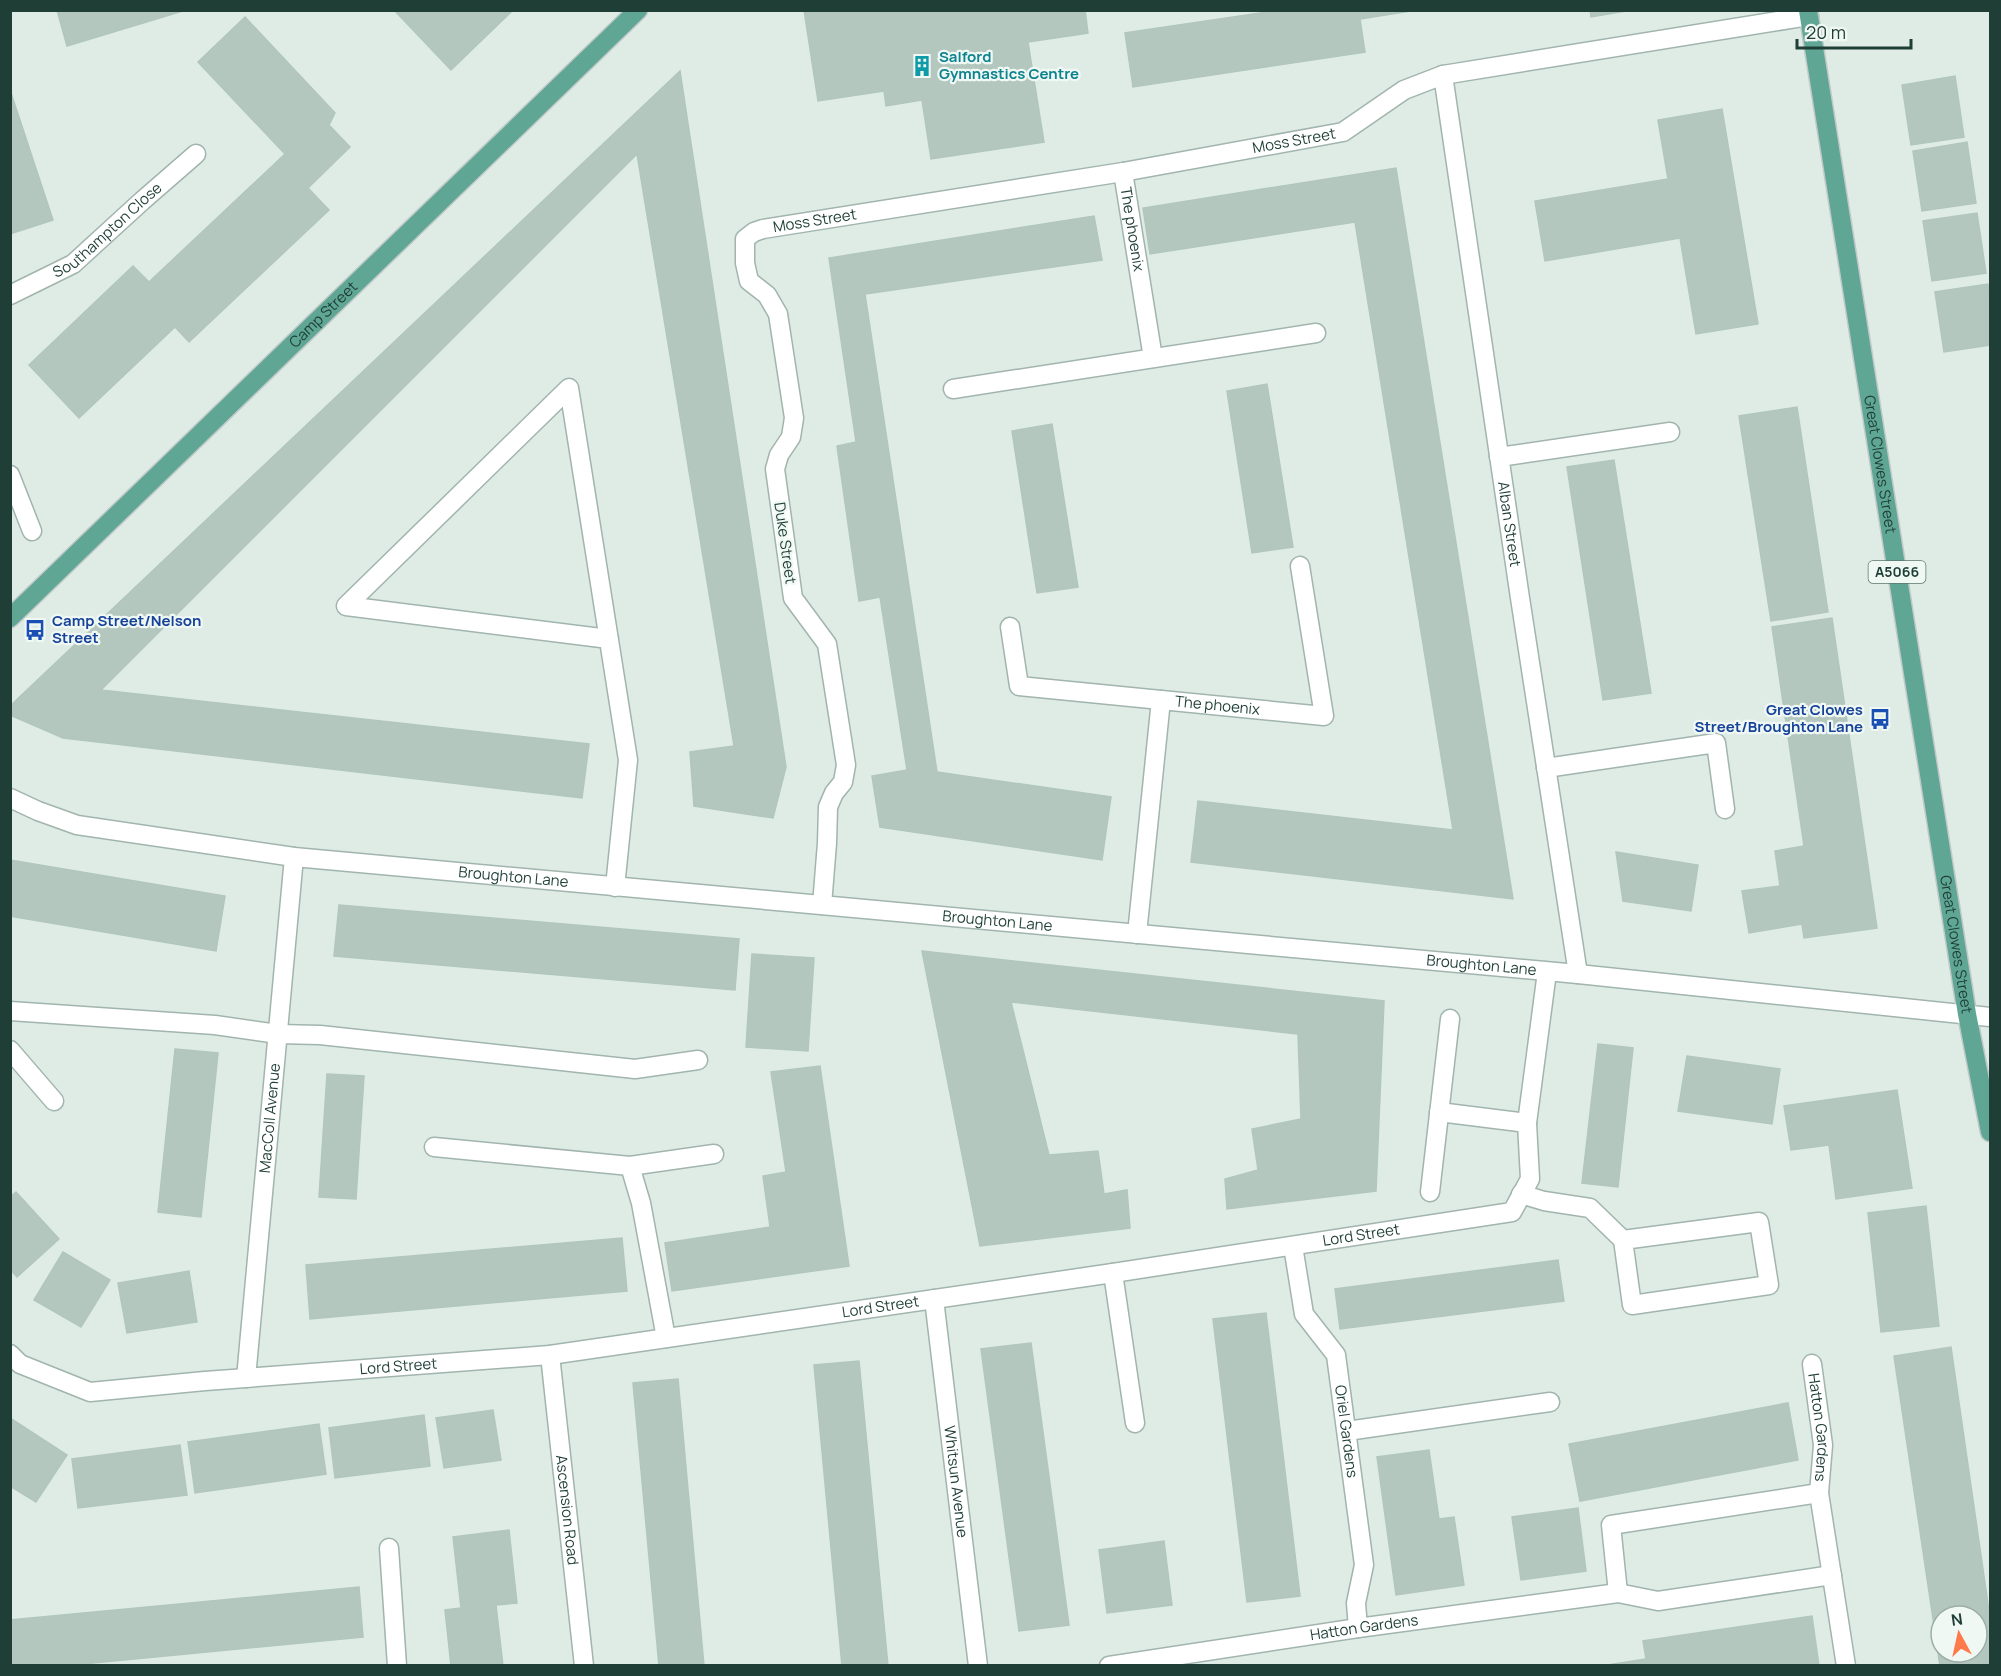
<svg xmlns="http://www.w3.org/2000/svg" width="2001" height="1676" font-family="Manrope,sans-serif">
<rect width="100%" height="100%" fill="#dfece6"/>
<g fill="#b4c7bf" stroke="#b1c6be" stroke-width="1.5" fill-rule="evenodd">
<polygon points="57,10 186,10 67,46"/>
<polygon points="394,10 513,10 451,70"/>
<polygon points="804,10 1085,10 1088,33 1028,42 1044,142 931,159 922,100 886,106 884,91 818,101"/>
<polygon points="1280,10 1411,11 1360,19 1365,52 1133,87 1125,33"/>
<polygon points="1590,10 1632,10 1591,17"/>
<polygon points="245,17 335,113 329,125 350,147 308,188 329,210 189,342 175,327 79,418 29,365 133,266 149,282 285,154 198,62"/>
<polygon points="680,71 786,767 773,818 694,806 690,752 734,746 637,154 101,690 589,744 582,798 63,738 10,715 10,706"/>
<polygon points="1955,76 1964,137 1911,145 1902,85"/>
<polygon points="10,90 53,220 10,234"/>
<polygon points="1722,109 1758,324 1696,334 1680,238 1545,261 1535,201 1668,179 1658,120"/>
<polygon points="1967,142 1976,203 1922,211 1913,151"/>
<polygon points="1396,168 1513,899 1191,862 1198,801 1453,830 1355,222 1150,254 1143,208"/>
<polygon points="1977,213 1986,273 1932,281 1923,221"/>
<polygon points="1094,216 1102,260 865,294 937,772 1111,797 1102,860 880,827 872,776 907,770 880,597 859,601 837,446 856,442 829,258"/>
<polygon points="1988,284 1990,300 1990,345 1944,352 1935,292"/>
<polygon points="1267,384 1293,547 1252,553 1227,391"/>
<polygon points="1797,407 1828,612 1771,621 1739,416"/>
<polygon points="1052,424 1078,587 1037,593 1012,431"/>
<polygon points="1614,460 1651,693 1603,700 1567,467"/>
<polygon points="1832,618 1877,928 1804,938 1802,924 1749,933 1742,891 1780,886 1775,851 1804,846 1772,627"/>
<polygon points="1616,852 1698,865 1691,911 1623,901"/>
<polygon points="10,860 225,896 216,951 10,916"/>
<polygon points="339,905 739,939 735,990 334,956"/>
<polygon points="922,951 1384,1001 1376,1191 1227,1209 1225,1179 1258,1170 1252,1129 1301,1119 1298,1034 1011,1002 1049,1155 1098,1151 1104,1194 1127,1190 1130,1228 980,1246"/>
<polygon points="752,954 814,958 808,1051 746,1047"/>
<polygon points="1598,1044 1633,1048 1618,1187 1582,1183"/>
<polygon points="175,1049 218,1053 201,1217 158,1212"/>
<polygon points="1687,1056 1780,1069 1772,1124 1678,1111"/>
<polygon points="820,1066 849,1266 672,1291 665,1243 770,1227 763,1176 786,1172 771,1072"/>
<polygon points="327,1074 364,1076 356,1199 319,1197"/>
<polygon points="1897,1090 1912,1188 1836,1199 1829,1145 1791,1150 1784,1106"/>
<polygon points="16,1192 59,1239 17,1277 10,1269 10,1197"/>
<polygon points="1926,1206 1939,1326 1881,1332 1868,1213"/>
<polygon points="622,1238 627,1291 310,1319 306,1265"/>
<polygon points="63,1252 110,1280 81,1327 34,1300"/>
<polygon points="1558,1260 1564,1301 1340,1329 1335,1289"/>
<polygon points="189,1271 197,1322 127,1333 118,1283"/>
<polygon points="1266,1313 1300,1596 1247,1602 1213,1319"/>
<polygon points="1031,1343 1069,1625 1019,1631 981,1349"/>
<path d="M1951 1347 1990 1618V1666H1940L1894 1356ZM1941 1616H1977V1652H1941Z"/>
<polygon points="859,1361 888,1666 842,1666 814,1365"/>
<polygon points="678,1379 704,1666 659,1666 633,1383"/>
<polygon points="1788,1403 1798,1460 1580,1501 1569,1444"/>
<polygon points="493,1410 501,1460 444,1468 436,1418"/>
<polygon points="424,1415 430,1466 335,1478 329,1428"/>
<polygon points="10,1418 67,1455 36,1502 10,1486"/>
<polygon points="319,1424 326,1474 195,1493 188,1442"/>
<polygon points="180,1445 187,1495 78,1508 72,1459"/>
<polygon points="1429,1450 1439,1519 1454,1517 1464,1585 1396,1595 1377,1457"/>
<polygon points="1578,1508 1586,1571 1521,1580 1512,1517"/>
<polygon points="509,1530 517,1603 496,1605 503,1666 451,1666 445,1610 461,1608 453,1537"/>
<polygon points="1164,1541 1172,1605 1107,1613 1099,1550"/>
<polygon points="359,1587 363,1637 62,1666 10,1666 10,1620"/>
<polygon points="1812,1616 1819,1666 1601,1666 1646,1659 1643,1641"/>
</g>
<g fill="none" stroke-linecap="round" stroke-linejoin="round">
<defs>
<g id="minor">
<path id="s1" d="M1443 75 1520 598 1578 974"/>
<path id="s2" d="M1123 172 1153 358"/>
<path id="s3" d="M10 295 73 264 142 201 196 154"/>
<polyline points="953,389 1316,333"/>
<polyline points="1499,457 1670,432"/>
<polyline points="10,475 32,531"/>
<polyline points="1010,627 1019,686 1161,700"/>
<polyline points="609,639 346,606 569,388 628,760 615,887"/>
<polyline points="1546,768 1716,743 1725,809"/>
<path id="s4" d="M10 798 38 811 77 825 294 857 1578 974 1990 1017"/>
<path id="s5" d="M822 905 827 843 828 807 834 793 843 782 846 765 827 644 793 598 775 469 779 455 791 437 794 418 778 314 767 295 749 281 745 263V239L754 232 763 229 1123 172 1343 132 1404 90 1443 75 1809 16"/>
<path id="s6" d="M1137 934 1161 700 1324 716 1300 566"/>
<polyline points="10,1011 215,1025 278,1034 320,1035 635,1069 698,1060"/>
<polyline points="10,1050 54,1101"/>
<polyline points="1439,1112 1527,1123"/>
<polyline points="434,1147 630,1166"/>
<polyline points="1430,1192 1450,1019"/>
<polyline points="1521,1194 1544,1201 1590,1208 1623,1240 1632,1305 1769,1285 1759,1222 1623,1240"/>
<path id="s7" d="M1293 1246 1304 1314 1336 1355 1364 1565 1356 1603 1358 1628"/>
<polyline points="1113,1273 1135,1423"/>
<path id="s8" d="M934 1299 978 1666"/>
<polyline points="666,1338 641,1203 630,1166 714,1154"/>
<path id="s9" d="M10 1354 20 1364 90 1392 205 1381 550 1355 1113 1273 1512 1212 1530 1179 1527 1123 1547 972"/>
<path id="s10" d="M550 1355 584 1666"/>
<path id="s11" d="M1812 1364 1823 1445 1819 1493 1846 1666"/>
<path id="s12" d="M246 1378 294 857"/>
<polyline points="1347,1431 1550,1402"/>
<polyline points="389,1548 397,1666"/>
<polyline points="1618,1593 1611,1525 1819,1493"/>
<path id="s13" d="M1109 1666 1358 1628 1618 1593 1658 1601 1832 1575"/>
</g>
<g id="major">
<path id="s14" d="M1808 10 1967 1014 1990 1132"/>
<path id="s15" d="M10 618 638 10"/>
</g>
</defs>
<use href="#minor" stroke="#a1b4ae" stroke-width="21"/>
<use href="#major" stroke="#c0c9c7" stroke-width="21"/>
<use href="#minor" stroke="#fff" stroke-width="18"/>
<use href="#major" stroke="#5fa695" stroke-width="18"/>
</g>
<defs>
<symbol id="building-bare" viewBox="-9 -9 18 18"><path d="M-4-6H4V6H1V3H-1V6H-4ZM-2.5-4.3h1.7v1.8h-1.7ZM.8-4.3h1.7v1.8H.8ZM-2.5-1h1.7V.8h-1.7ZM.8-1h1.7V.8H.8Z" fill="#0f9aa8" stroke="#f0f8f4" stroke-width="2.5" paint-order="stroke"/></symbol>
<symbol id="bus-bare" viewBox="-9 -9 18 18"><path d="M-5-6H5V4H4V6H2V4H-2V6H-4V4H-5ZM-3.5-4V0h7V-4ZM-3.5 1.2v1.5H-2V1.2ZM2 1.2v1.5H3.5V1.2Z" fill="#1a4fb4" stroke="#f0f8f4" stroke-width="2.5" paint-order="stroke"/></symbol>
</defs>
<g fill-rule="evenodd">
<use href="#building-bare" x="907" y="51" width="30" height="30"/>
<use href="#bus-bare" x="20" y="615" width="30" height="30"/>
<use href="#bus-bare" x="1865" y="704" width="30" height="30"/>
</g>
<g text-anchor="middle" stroke-width="4.5" stroke-linejoin="round" paint-order="stroke">
<rect fill="#f0f8f4" stroke="#5d766f" stroke-width="1.5" x="1868.5" y="561" width="57" height="22" rx="4.5"/>
<g font-size="14" font-weight="bold" fill="#1e3e36">
<text x="1897" y="577">A5066</text>
</g>
<g font-size="15" font-weight="bold" fill="#0d838f" stroke="#f0f8f4" text-anchor="start">
<text x="939" y="62">Salford<tspan x="939" dy="17">Gymnastics Centre</tspan></text>
</g>
<g font-size="15" fill="#1e3e36" stroke="#f0f8f4">
<text dy="5" stroke="none"><textPath href="#s5" startOffset="1262">Moss Street</textPath></text>
<text dy="5" stroke="none"><textPath href="#s5" startOffset="776">Moss Street</textPath></text>
<text dy="5" stroke="none"><textPath href="#s3" startOffset="118">Southampton Close</textPath></text>
<text dy="5" stroke="none"><textPath href="#s2" startOffset="58">The phoenix</textPath></text>
<text dy="5" stroke="none"><textPath href="#s15" startOffset="436">Camp Street</textPath></text>
<text dy="5" stroke="none"><textPath href="#s14" startOffset="460">Great Clowes Street</textPath></text>
<text dy="5" stroke="none"><textPath href="#s1" startOffset="454">Alban Street</textPath></text>
<text transform="translate(785 543) rotate(82)" y="5">Duke Street</text>
<text dy="5" stroke="none"><textPath href="#s6" startOffset="292">The phoenix</textPath></text>
<text dy="5" stroke="none"><textPath href="#s4" startOffset="512">Broughton Lane</textPath></text>
<text dy="5" stroke="none"><textPath href="#s4" startOffset="998">Broughton Lane</textPath></text>
<text dy="5" stroke="none"><textPath href="#s14" startOffset="946">Great Clowes Street</textPath></text>
<text dy="5" stroke="none"><textPath href="#s4" startOffset="1484">Broughton Lane</textPath></text>
<text dy="5" stroke="none"><textPath href="#s12" startOffset="261">MacColl Avenue</textPath></text>
<text dy="5" stroke="none"><textPath href="#s9" startOffset="1371">Lord Street</textPath></text>
<text dy="5" stroke="none"><textPath href="#s9" startOffset="885">Lord Street</textPath></text>
<text dy="5" stroke="none"><textPath href="#s9" startOffset="399">Lord Street</textPath></text>
<text dy="5" stroke="none"><textPath href="#s11" startOffset="64">Hatton Gardens</textPath></text>
<text dy="5" stroke="none"><textPath href="#s7" startOffset="198">Oriel Gardens</textPath></text>
<text dy="5" stroke="none"><textPath href="#s8" startOffset="184">Whitsun Avenue</textPath></text>
<text dy="5" stroke="none"><textPath href="#s10" startOffset="156">Ascension Road</textPath></text>
<text dy="5" stroke="none"><textPath href="#s13" startOffset="258">Hatton Gardens</textPath></text>
</g>
<g font-size="15" font-weight="bold" fill="#164399" stroke="#f0f8f4" text-anchor="start">
<text x="52" y="626">Camp Street/Nelson<tspan x="52" dy="17">Street</tspan></text>
<text x="1863" y="715" text-anchor="end">Great Clowes<tspan x="1863" dy="17">Street/Broughton Lane</tspan></text>
</g>
</g>
<rect width="2001" height="1676" fill="none" stroke="#1e3e36" stroke-width="24"/>
<g transform="translate(1959 1634) rotate(352)"><circle r="28" fill="#f0f8f4" stroke="#9caea8" stroke-width="1.5"/>
<path d="M0-4.5L10 22L0 15L-10 22Z" fill="#ff7a4a"/>
<text y="-9" font-size="16" font-weight="bold" text-anchor="middle" fill="#1e3e36">N</text>
</g>
<path d="M1797 39v9h114v-9" fill="none" stroke="#1e3e36" stroke-width="3"/>
<text x="1806" y="39" font-size="18" fill="#1e3e36" stroke="#f0f8f4" stroke-width="4.5" paint-order="stroke">20 m</text>
</svg>
